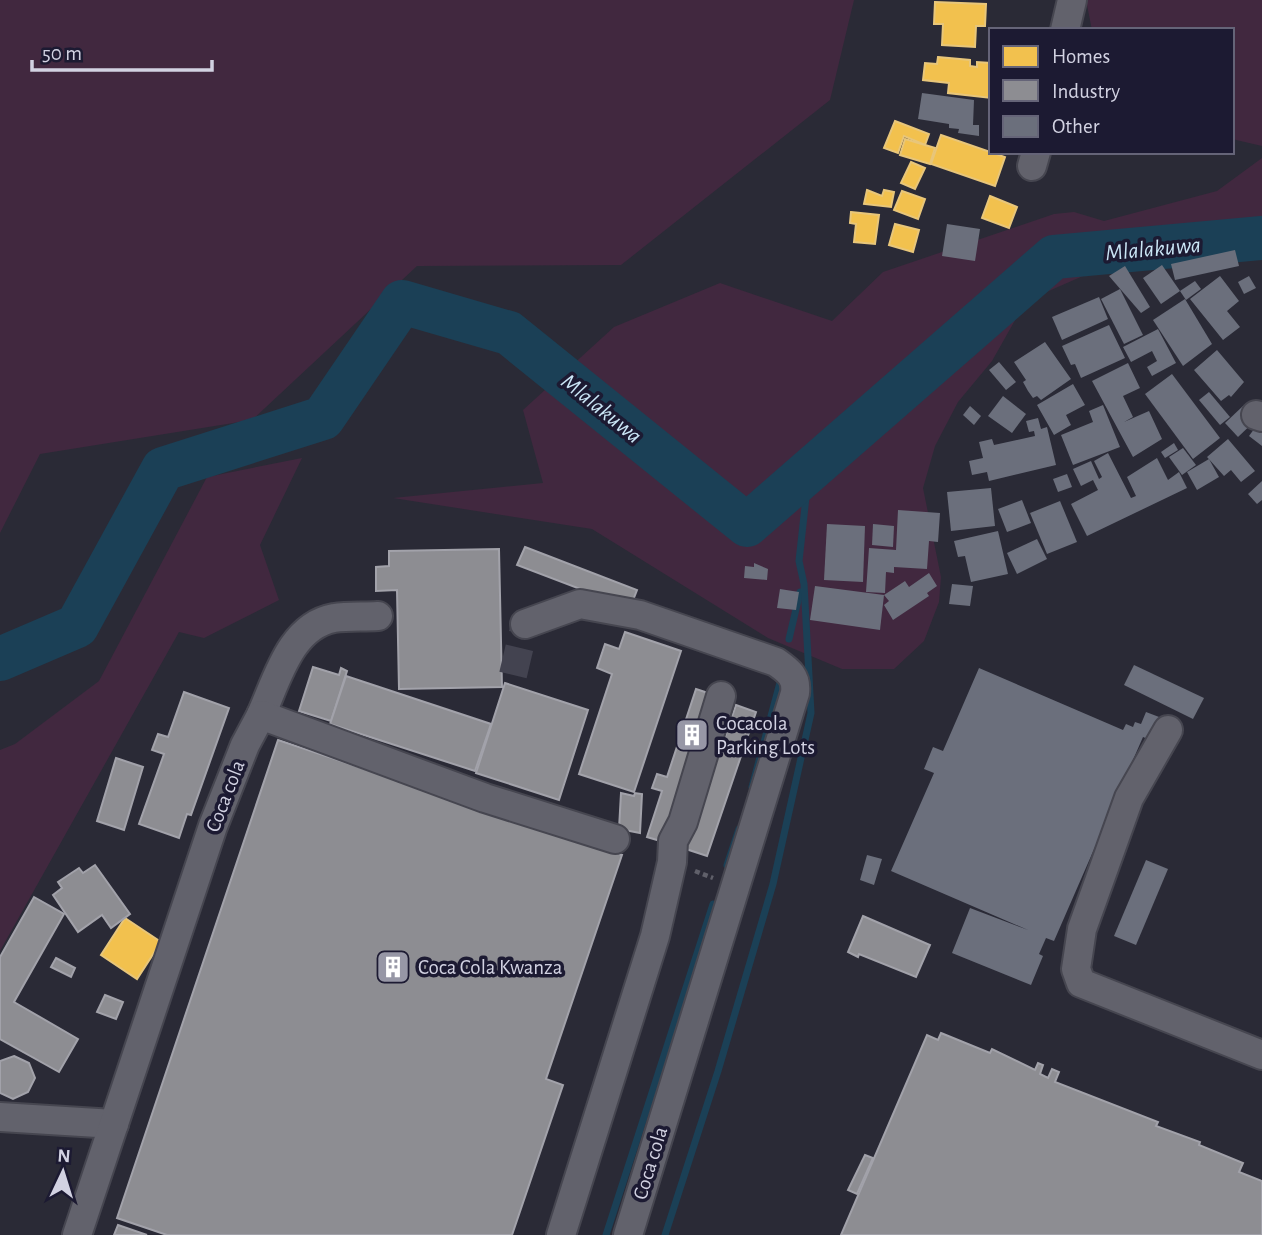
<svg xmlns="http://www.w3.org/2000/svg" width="1262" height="1235" font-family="'Alegreya Sans',sans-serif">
<rect width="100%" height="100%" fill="#2a2a36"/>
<g fill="#41283f">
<polygon points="0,0 854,0 830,100 621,265 417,266 252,420 40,454 0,533"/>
<polygon points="1086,0 1262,0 1262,146 1232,139 1232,30 1092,30"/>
<polygon points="1262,158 1262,245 1256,248 1211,246 1151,255 1092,272 1026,301 992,361 958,402 935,446 923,488 941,577 939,602 924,641 894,669 842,669 768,638 592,529 393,498 543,483 523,410 614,327 720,283 832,321 883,272 1054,214 1074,212 1104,221 1217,191"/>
<polygon points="302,458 260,545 279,600 204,638 179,632 0,951 0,750 15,744 99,681 207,477"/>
</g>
<g fill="#f2c14e" stroke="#e8c67a" stroke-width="2">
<polygon points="935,2 986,4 985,26 976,26 975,47 942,45 943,24 934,24"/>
<polygon points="938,57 970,60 970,66 977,67 977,62 991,63 991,98 948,93 949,83 923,80 925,63 937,64"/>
<polygon points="895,121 929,134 925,145 904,136 898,153 884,148"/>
<polygon points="941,135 1005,157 995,186 931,164"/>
<polygon points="905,139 935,148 930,164 900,155"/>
<polygon points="911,162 925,168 915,189 901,183"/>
<polygon points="867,190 882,196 884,190 894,192 891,207 864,204"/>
<polygon points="902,191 925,199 918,219 894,210"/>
<polygon points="990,196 1017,207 1009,228 982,218"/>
<polygon points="851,212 879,215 875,244 854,242 856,224 850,223"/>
<polygon points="895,224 919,230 913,252 889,245"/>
<polygon points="125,918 161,942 137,979 101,955"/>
</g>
<g fill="#8d8d92" stroke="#a2a2aa" stroke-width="2">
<polygon points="525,547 637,590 630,608 517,565"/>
<polygon points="499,549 502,687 399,689 397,590 376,591 376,567 389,566 389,551"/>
<polygon points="625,632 681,651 634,792 579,774 612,674 597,668 605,644 619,649"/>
<polygon points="313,667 339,675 341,668 347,671 331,721 299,711"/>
<polygon points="346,676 491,724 475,771 330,724"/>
<polygon points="505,683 588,710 559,800 476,773"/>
<polygon points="696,689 717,696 667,843 647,837 662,791 652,788 657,774 667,777"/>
<polygon points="184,692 229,708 191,815 187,814 179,838 139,824 164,754 152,750 158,734 168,737"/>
<polygon points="736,705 756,712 707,856 686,849"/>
<polygon points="278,740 622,855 546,1079 563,1085 512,1235 167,1235 117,1218"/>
<polygon points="116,758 143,767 124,830 97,821"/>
<polygon points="621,793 634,796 635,793 642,794 640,833 619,829"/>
<polygon points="95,865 130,914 111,928 102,915 78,932 53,895 62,888 58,882 79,868 83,873"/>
<polygon points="34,897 64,914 14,1002 78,1039 59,1072 0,1039 0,957"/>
<polygon points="863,916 930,945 916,977 859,954 858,957 848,952"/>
<polygon points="56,958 75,968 71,977 51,967"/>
<polygon points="105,995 123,1002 116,1019 97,1012"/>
<polygon points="941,1033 990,1053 992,1049 1035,1070 1038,1063 1043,1065 1040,1074 1048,1078 1052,1069 1059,1072 1055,1082 1158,1122 1156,1126 1200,1142 1199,1145 1243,1163 1239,1172 1262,1181 1262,1235 841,1235 927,1035 938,1040"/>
<polygon points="14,1056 29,1063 35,1078 28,1092 13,1099 0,1093 0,1061"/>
<polygon points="865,1155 873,1158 857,1194 848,1190"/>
<polygon points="118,1225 147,1235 114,1235"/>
</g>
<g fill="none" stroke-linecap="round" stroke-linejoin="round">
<g stroke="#1b4056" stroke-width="7">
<polyline points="789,639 800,592"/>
<polyline points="752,787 781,679"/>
<polyline points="727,865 739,829"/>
<polyline points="606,1235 713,904"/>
<polyline points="665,1235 718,1071 773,884 811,713 804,584 799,561 809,470"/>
</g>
<polyline stroke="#1b4056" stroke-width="44" points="0,659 77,626 163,469 323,418 402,302 509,333 747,525 1054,257 1262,238"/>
</g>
<g fill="#6b6f7c">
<polygon points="922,93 974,100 973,125 979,125 979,136 958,133 959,129 949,128 949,124 918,119"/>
<polygon points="947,224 980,229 975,261 942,256"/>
<polygon points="1235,250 1239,266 1175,280 1171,264"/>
<polygon points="1162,265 1180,291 1161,304 1143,278"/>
<polygon points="1125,266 1150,307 1141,313 1109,276"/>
<polygon points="1220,276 1239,301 1227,311 1240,327 1223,340 1190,299"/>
<polygon points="1249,276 1256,288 1244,294 1238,282"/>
<polygon points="1195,281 1201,289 1186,300 1180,291"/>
<polygon points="1120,289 1143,335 1124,344 1101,299"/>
<polygon points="1099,297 1108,319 1062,340 1052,317"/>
<polygon points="1185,299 1212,344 1183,366 1153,320"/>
<polygon points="1109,325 1125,358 1081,378 1075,364 1071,365 1062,346"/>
<polygon points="1158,329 1176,363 1152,376 1147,367 1157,361 1152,351 1131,362 1123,347"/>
<polygon points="1045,342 1071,379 1041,400 1037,396 1033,398 1028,391 1023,382 1026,380 1014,362"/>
<polygon points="1217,350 1244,382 1231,397 1229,395 1221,401 1194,370"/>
<polygon points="999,362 1016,382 1006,390 989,370"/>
<polygon points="1128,363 1140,388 1123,396 1133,417 1124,422 1149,411 1162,439 1133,457 1092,381"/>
<polygon points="1172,374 1220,438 1193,459 1145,394"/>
<polygon points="1073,384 1085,405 1066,415 1071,425 1054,435 1037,405"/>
<polygon points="1209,392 1230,417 1220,425 1199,400"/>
<polygon points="1003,396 1026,414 1012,433 988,416"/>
<polygon points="1103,405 1120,447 1073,465 1061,435 1093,422 1089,411"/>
<polygon points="970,406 981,416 974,425 963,415"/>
<polygon points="1243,406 1257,419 1238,437 1225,423"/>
<polygon points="1038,418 1041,429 1047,427 1056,465 989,481 987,472 972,475 969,461 983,458 979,442 992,439 994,445 1035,436 1034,431 1029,432 1026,421"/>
<polygon points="1262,418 1262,446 1249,436"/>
<polygon points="1228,439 1255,471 1241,482 1231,470 1224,476 1207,457"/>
<polygon points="1174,443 1178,450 1165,458 1161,452"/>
<polygon points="1183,448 1196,465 1182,475 1169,457"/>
<polygon points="1108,453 1131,498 1136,496 1127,477 1157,458 1168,480 1179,472 1187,488 1087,536 1071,504 1098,490 1093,480 1081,486 1073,469 1091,461 1099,479 1102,477 1094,461"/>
<polygon points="1209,459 1219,477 1197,490 1187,472"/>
<polygon points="1067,474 1072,487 1058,492 1053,479"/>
<polygon points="1262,481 1262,500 1257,504 1248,494"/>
<polygon points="991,488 995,526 951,531 947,492"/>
<polygon points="1022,500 1031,523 1007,532 998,509"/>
<polygon points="1060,501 1077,542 1047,554 1030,513"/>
<polygon points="898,510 940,513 938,542 929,541 927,569 894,567 894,573 886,572 885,593 866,592 869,548 896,550"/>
<polygon points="827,524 865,526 863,582 824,580"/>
<polygon points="873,524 894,526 893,547 872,545"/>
<polygon points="998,531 1008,574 971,582 965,556 958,557 954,541"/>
<polygon points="1037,539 1047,559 1017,574 1007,553"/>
<polygon points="754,563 768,569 767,580 744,578 745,566 754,567"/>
<polygon points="929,573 937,586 927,593 929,596 893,620 884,605 889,601 884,595 905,581 909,587"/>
<polygon points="952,584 973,586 970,606 949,604"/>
<polygon points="815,586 884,595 880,630 810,620"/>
<polygon points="780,589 799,592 796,610 777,608"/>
<polygon points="1134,665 1204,698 1193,719 1124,685"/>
<polygon points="979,668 1123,730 1126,724 1133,727 1135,722 1141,724 1146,712 1167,720 1157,743 1143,737 1054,941 1046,938 1039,954 1043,956 1031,985 952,953 970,908 1028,930 891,871 934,773 924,769 933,747 943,751"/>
<polygon points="867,855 882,859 874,885 860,880"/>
<polygon points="1146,860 1168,869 1136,945 1114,936"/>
</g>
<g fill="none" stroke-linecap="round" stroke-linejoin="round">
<polyline stroke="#434350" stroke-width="28" stroke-dasharray="28 14" stroke-linecap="butt" points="513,675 525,624"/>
<defs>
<g id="minor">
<polyline points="1065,30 1072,0"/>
<polyline points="1032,166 1036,152"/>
<polyline points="1256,415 1262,417"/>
<path d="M525 624 580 604 640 615 776 662C789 671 797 677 795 693L628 1235"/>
<path d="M261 715C277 680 290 626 334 618 348 616 364 617 378 616"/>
<polyline points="1168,730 1129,798 1082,929 1076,969 1081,983 1262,1055"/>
<polyline points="0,1117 114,1124"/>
<polyline points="77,1235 213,826 245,745 261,715 485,798 615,839"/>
<polyline points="561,1235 655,936 672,862 673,841 683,822 721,696"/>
</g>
</defs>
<use href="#minor" stroke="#464650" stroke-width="32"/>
<polyline stroke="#60606a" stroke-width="4.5" stroke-dasharray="5 3.5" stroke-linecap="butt" points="695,871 713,878"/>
<use href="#minor" stroke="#62626c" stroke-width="28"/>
</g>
<defs>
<symbol id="building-square" viewBox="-11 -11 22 22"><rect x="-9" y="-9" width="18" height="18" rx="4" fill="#9797a6" stroke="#1c1a32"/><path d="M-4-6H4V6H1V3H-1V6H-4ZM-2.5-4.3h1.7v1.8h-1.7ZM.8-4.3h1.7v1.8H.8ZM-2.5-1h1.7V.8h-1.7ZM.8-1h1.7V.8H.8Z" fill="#fff"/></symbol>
</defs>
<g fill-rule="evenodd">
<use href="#building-square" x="673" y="716" width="38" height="38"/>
<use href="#building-square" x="374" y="948" width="38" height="38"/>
</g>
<g text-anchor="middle" stroke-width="7" stroke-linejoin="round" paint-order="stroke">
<g font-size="21" fill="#d2d2e2" stroke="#1c1a32" text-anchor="start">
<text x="716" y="730">Cocacola<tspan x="716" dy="24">Parking Lots</tspan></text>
<text x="418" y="974">Coca Cola Kwanza</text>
</g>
<g font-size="21" fill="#d2d2e2" stroke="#1c1a32">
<text transform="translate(225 796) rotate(-69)" y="7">Coca cola</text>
<text transform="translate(650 1163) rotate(-73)" y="7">Coca cola</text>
</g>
<g font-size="23" font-style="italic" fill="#cbe6f6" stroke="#1c1a32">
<text transform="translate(1153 248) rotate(-5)" y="8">Mlalakuwa</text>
<text transform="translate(602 408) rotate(39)" y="8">Mlalakuwa</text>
</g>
</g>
<rect x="989" y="28" width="245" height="126" fill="#1c1a32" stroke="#656478" stroke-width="2"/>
<rect x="1003" y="46" width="35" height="21" fill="#f2c14e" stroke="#656478" stroke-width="2"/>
<text x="1052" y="63" font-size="21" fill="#d2d2e2">Homes</text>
<rect x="1003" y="80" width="35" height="21" fill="#8d8d92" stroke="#656478" stroke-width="2"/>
<text x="1052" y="98" font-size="21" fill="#d2d2e2">Industry</text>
<rect x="1003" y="116" width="35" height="21" fill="#6b6f7c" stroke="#656478" stroke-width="2"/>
<text x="1052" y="133" font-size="21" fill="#d2d2e2">Other</text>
<g transform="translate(63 1172) rotate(4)" stroke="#1c1a32" stroke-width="5" paint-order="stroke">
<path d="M0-5L12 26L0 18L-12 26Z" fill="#d2d2e2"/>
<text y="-10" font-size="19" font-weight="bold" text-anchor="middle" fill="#d2d2e2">N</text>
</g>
<path d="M32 60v10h180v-10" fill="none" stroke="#d2d2e2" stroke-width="3.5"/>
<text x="42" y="60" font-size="21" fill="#d2d2e2" stroke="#1c1a32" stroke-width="5" paint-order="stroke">50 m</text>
</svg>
